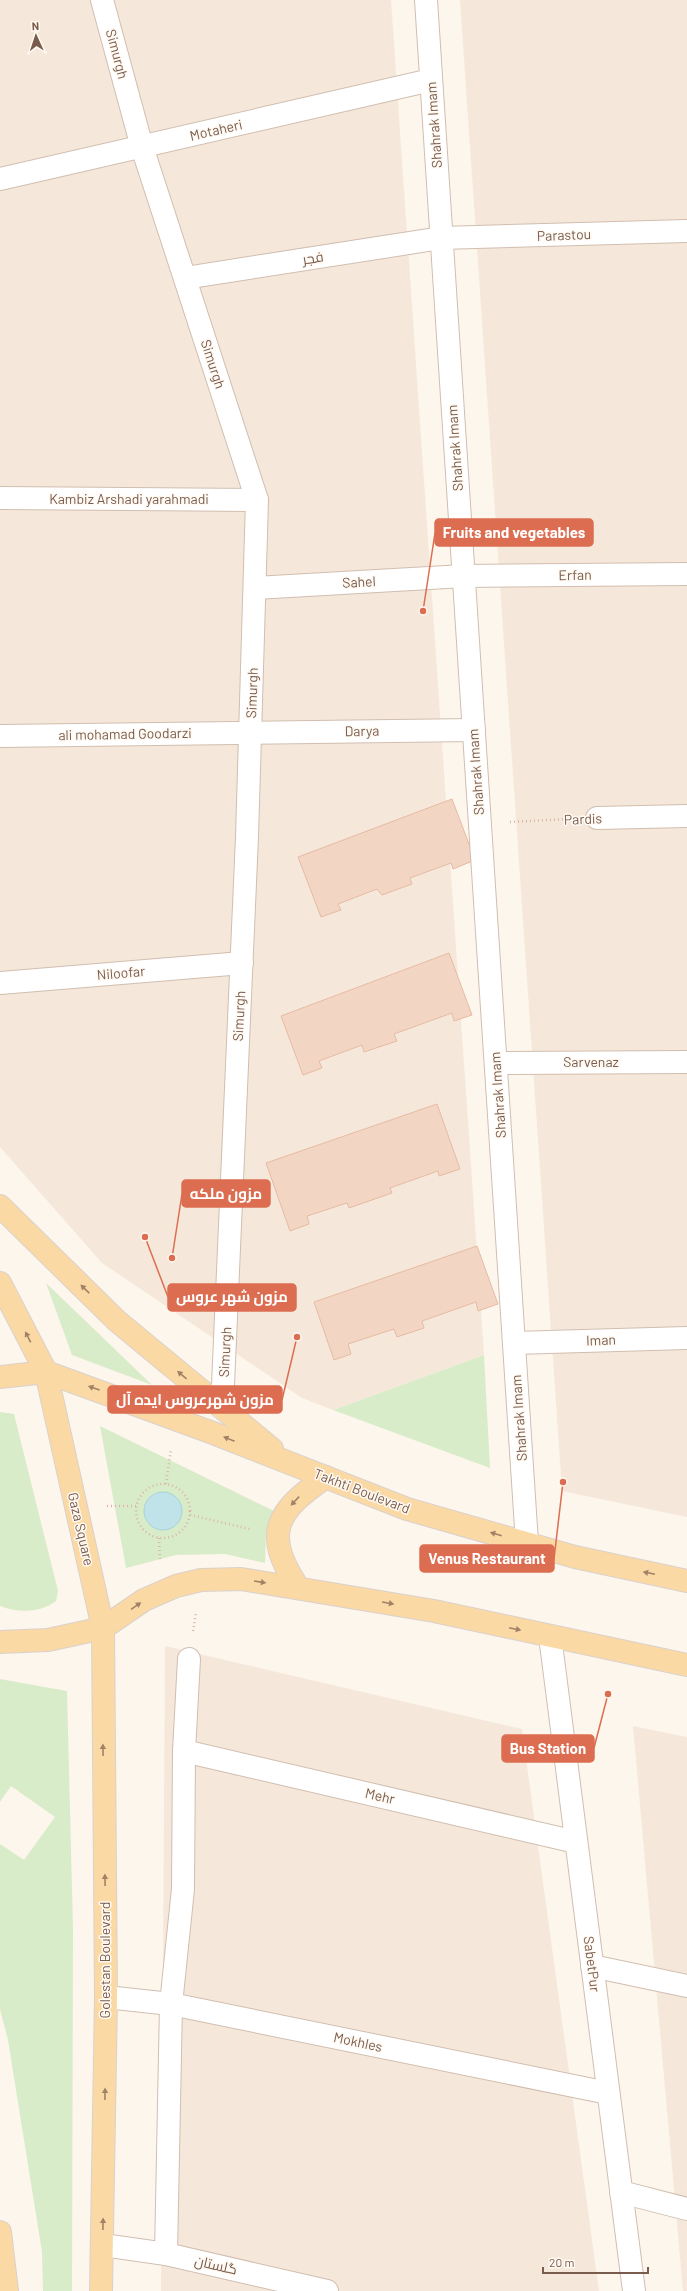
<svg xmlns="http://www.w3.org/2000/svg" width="687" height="2291" font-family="Barlow,Cairo,sans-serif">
<rect width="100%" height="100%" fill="#fdf6ec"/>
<g fill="#f5e8da">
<polygon points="0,0 391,0 484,1355 333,1410 302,1398 102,1263 0,1147"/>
<polygon points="460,0 687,0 687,1517 562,1491"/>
<polygon points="165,1646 522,1729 599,2291 161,2291"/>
<polygon points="633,1726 687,1737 687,2291 683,2291"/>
</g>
<g fill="#d8ecc9">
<polygon points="46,1283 152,1385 72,1355"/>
<polygon points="484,1355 490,1468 333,1410 476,1358"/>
<path d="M0 1412 14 1414 58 1591 56 1601C41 1613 17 1613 0 1606Z"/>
<polygon points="100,1426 278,1513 266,1534 265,1563 225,1554 176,1555 126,1568"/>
<polygon points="0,1679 67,1691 73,1928 72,2291 43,2291 42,2252 8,2040 0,2009 0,1844 24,1860 55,1817 11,1786 0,1802"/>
</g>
<circle fill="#bfe3e8" stroke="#a5d3da" cx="163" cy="1511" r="19"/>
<g fill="#f3d5c3" stroke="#e6bba3">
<polygon points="452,799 475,860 453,869 451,863 410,878 412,884 382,895 377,889 338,904 341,910 321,917 298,857"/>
<polygon points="449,953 472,1015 454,1021 452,1013 394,1034 397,1041 364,1052 362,1045 319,1061 322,1068 303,1075 281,1016"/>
<polygon points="437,1104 460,1169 439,1176 438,1171 390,1188 392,1193 349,1208 347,1203 307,1216 309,1224 290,1231 266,1163"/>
<polygon points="477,1246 498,1304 478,1311 476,1302 422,1321 424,1328 397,1337 394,1329 348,1344 351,1354 334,1360 314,1302"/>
</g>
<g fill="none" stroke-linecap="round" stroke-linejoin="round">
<defs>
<g id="minor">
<polyline points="102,0 142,147 257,500 247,837 222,1408"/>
<polyline points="426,0 527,1543"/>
<polyline points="0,179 431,80"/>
<polyline points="185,278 441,238 687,231"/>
<polyline points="0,498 257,500"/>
<polyline points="255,588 464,576 687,574"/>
<polyline points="0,736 474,730"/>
<polyline points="597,818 687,816"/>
<polyline points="0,983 242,963"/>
<polyline points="496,1063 687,1062"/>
<polyline points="514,1343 687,1338"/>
<polyline points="550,1636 634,2291"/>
<polyline points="184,1751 576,1842"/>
<polyline points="592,1966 687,1986"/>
<polyline points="106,1997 171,2004 608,2093"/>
<polyline points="621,2192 687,2209"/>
<polyline points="103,2245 166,2254 327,2291"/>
<polyline points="166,2254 171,2004 183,1889 184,1751 189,1659"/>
</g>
<g id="major">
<polyline points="0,1206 117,1321 272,1449"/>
<polyline points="0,1283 46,1372 213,1433 407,1509 575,1557 687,1581"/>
<polyline points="0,1377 46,1372 103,1628 106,1997 101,2291"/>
<path d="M298 1587C262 1534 276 1511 326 1477"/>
<polyline points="0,1642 48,1640 103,1628 144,1600 176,1586 201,1580 241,1579 434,1611 687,1665"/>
<polyline points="0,2232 7,2291"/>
</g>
</defs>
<use href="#minor" stroke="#d1beb0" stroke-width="24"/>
<use href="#major" stroke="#dad1cd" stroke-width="24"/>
<g stroke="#d9b8a5" stroke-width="2.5" stroke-dasharray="1 3" stroke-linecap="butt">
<polyline points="510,822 569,819"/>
<circle cx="163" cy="1511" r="27"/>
<polyline points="166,1484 171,1449"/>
<polyline points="107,1506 136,1506"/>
<polyline points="190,1515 250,1529"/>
<polyline points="159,1538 160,1561"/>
<polyline points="193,1631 196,1612"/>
</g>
<use href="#minor" stroke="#fff" stroke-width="22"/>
<use href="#major" stroke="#fbd9a5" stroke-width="22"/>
</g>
<defs><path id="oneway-solid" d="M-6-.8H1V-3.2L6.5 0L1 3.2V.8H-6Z"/></defs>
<g fill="#a18267">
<use href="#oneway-solid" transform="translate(85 1289) rotate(-136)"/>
<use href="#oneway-solid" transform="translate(28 1337) rotate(-117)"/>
<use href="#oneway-solid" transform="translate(182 1375) rotate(-140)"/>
<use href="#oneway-solid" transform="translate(94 1388) rotate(-161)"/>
<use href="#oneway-solid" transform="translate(229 1439) rotate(-158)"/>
<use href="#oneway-solid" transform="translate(295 1501) rotate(133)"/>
<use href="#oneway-solid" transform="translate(496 1534) rotate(-164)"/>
<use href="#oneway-solid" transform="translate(649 1573) rotate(-168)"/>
<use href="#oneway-solid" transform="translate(260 1582) rotate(9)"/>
<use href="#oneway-solid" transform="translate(388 1603) rotate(10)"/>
<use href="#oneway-solid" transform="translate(136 1606) rotate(-34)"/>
<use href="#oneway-solid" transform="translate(515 1629) rotate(12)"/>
<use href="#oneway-solid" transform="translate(103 1750) rotate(-91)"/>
<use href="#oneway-solid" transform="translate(105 1880) rotate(-91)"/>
<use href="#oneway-solid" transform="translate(105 2094) rotate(-89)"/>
<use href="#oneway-solid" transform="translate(103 2224) rotate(-89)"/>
</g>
<g text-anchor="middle" stroke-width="3" stroke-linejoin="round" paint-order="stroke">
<g font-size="14" fill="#7a5c4d" stroke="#fffaf3">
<text transform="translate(117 54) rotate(75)" y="5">Simurgh</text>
<text transform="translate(434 125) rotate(-94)" y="5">Shahrak Imam</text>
<text transform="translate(216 130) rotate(-13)" y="5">Motaheri</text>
<text transform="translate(564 235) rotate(-2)" y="5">Parastou</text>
<text transform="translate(313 258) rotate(-9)" y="5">فجر</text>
<text transform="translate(213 364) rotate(72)" y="5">Simurgh</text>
<text transform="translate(455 448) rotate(-94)" y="5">Shahrak Imam</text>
<text x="129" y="504">Kambiz Arshadi yarahmadi</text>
<text transform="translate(575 575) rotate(-1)" y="5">Erfan</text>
<text transform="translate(359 582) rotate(-3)" y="5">Sahel</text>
<text transform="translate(252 693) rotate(-88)" y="5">Simurgh</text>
<text transform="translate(362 731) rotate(-1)" y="5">Darya</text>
<text transform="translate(125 734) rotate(-1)" y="5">ali mohamad Goodarzi</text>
<text transform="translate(476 772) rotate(-94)" y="5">Shahrak Imam</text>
<text transform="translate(583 819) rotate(-2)" y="5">Pardis</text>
<text transform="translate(121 973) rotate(-5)" y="5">Niloofar</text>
<text transform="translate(239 1016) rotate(-87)" y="5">Simurgh</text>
<text x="591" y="1067">Sarvenaz</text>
<text transform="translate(498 1095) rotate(-94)" y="5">Shahrak Imam</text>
<text transform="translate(601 1340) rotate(-2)" y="5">Iman</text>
<text transform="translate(225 1352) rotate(-87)" y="5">Simurgh</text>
<text transform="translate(519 1418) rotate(-94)" y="5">Shahrak Imam</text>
<text transform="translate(362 1491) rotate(21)" y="5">Takhti Boulevard</text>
<text transform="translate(81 1529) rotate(77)" y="5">Gaza Square</text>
<text transform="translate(380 1796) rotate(13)" y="5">Mehr</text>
<text transform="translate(105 1960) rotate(-90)" y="5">Golestan Boulevard</text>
<text transform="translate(592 1964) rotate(83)" y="5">SabetPur</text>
<text transform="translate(358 2042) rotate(12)" y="5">Mokhles</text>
<text transform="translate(216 2265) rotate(13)" y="5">گلستان</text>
</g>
</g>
<path fill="none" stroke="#dc6d51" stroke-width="1.5" d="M423 611L435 533M172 1258L182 1194M145 1237L168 1297M297 1337L282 1400M563 1482L554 1559M608 1694L594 1748"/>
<g fill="#dc6d51" stroke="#fffaf3" stroke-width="1.5">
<circle cx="423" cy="611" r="4"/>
<circle cx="172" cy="1258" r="4"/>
<circle cx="145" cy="1237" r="4"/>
<circle cx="297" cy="1337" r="4"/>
<circle cx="563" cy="1482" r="4"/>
<circle cx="608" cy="1694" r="4"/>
</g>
<g fill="#dc6d51" stroke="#dc6d51" stroke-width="1.5">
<rect x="435" y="519" width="158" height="27" rx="4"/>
<rect x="182" y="1180" width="88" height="27" rx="4"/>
<rect x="168" y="1284" width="128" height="27" rx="4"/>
<rect x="108" y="1386" width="174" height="27" rx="4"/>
<rect x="420" y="1545" width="134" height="27" rx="4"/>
<rect x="502" y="1735" width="92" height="27" rx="4"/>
</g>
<g font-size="15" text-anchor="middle" font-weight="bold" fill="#fff">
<text x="514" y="538">Fruits and vegetables</text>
<text x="226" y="1199">مزون ملکه</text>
<text x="232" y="1302">مزون شهر عروس</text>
<text x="195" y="1405">مزون شهرعروس ایده آل</text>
<text x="487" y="1564">Venus Restaurant</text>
<text x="548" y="1754">Bus Station</text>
</g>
<g transform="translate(36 36) rotate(357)" stroke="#fffaf3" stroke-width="3" paint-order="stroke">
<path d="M0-3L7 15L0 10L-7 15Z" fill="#7a5c4d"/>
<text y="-6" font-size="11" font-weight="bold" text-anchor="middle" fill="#7a5c4d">N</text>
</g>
<path d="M543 2267v6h105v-6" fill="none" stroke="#7a5c4d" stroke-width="2"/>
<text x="549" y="2267" font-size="12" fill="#7a5c4d" stroke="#fffaf3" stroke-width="3" paint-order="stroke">20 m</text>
</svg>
